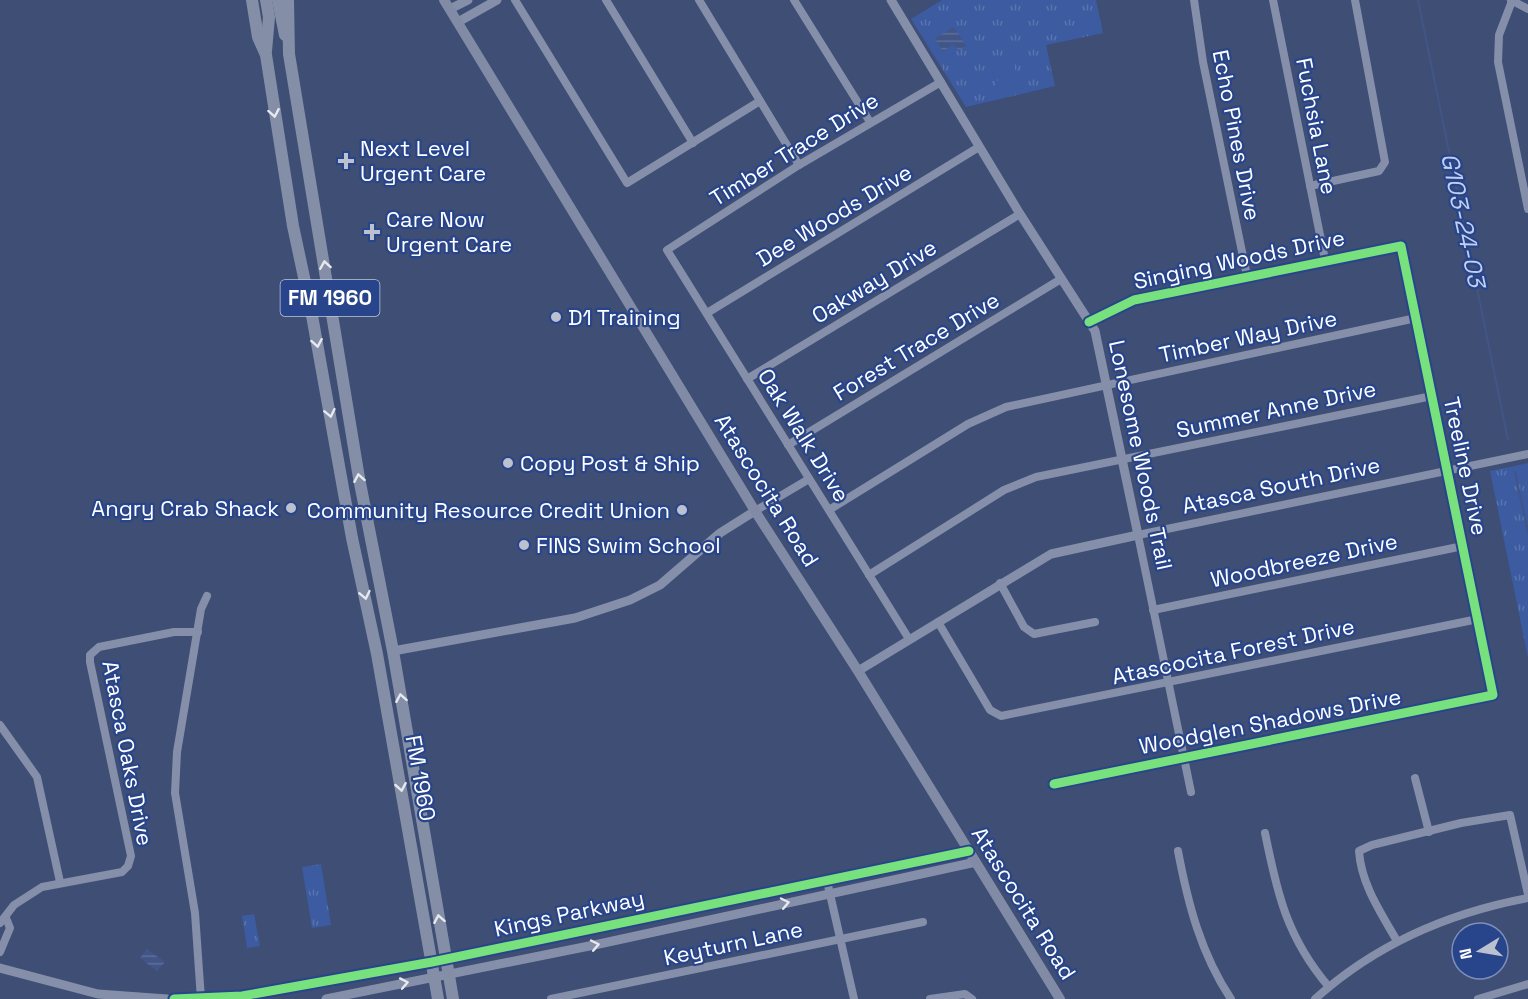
<svg xmlns="http://www.w3.org/2000/svg" width="1528" height="999" font-family="'Space Grotesk',sans-serif">
<defs>
<pattern id="grass-tufts" width="24" height="20" patternUnits="userSpaceOnUse" patternTransform="scale(1.5)"><rect width="24" height="20" fill="#3c5ba1"/><path d="M3 7l-1-3M5 7V3M7 7l1-3M15 17l-1-3M17 17v-4M19 17l1-3" fill="none" stroke="#5974af"/></pattern>
<pattern id="water-rules" width="6" height="5" patternUnits="userSpaceOnUse" patternTransform="scale(1.5)"><rect width="6" height="5" fill="#415587"/><path d="M0 2.5h6" fill="none" stroke="#5e6e99"/></pattern>
</defs>
<rect width="100%" height="100%" fill="#3e4e75"/>
<g fill="url(#grass-tufts)">
<polygon points="942,0 1096,0 1103,33 1046,45 1055,86 966,107 911,19"/>
<polygon points="1528,463 1528,658 1490,471"/>
<polygon points="321,864 331,925 312,928 302,867"/>
<polygon points="254,914 260,946 247,948 242,916"/>
</g>
<g fill="#3c5ba1">
<polygon points="1014,63 1016,73 994,78 992,67"/>
<polygon points="1017,76 1019,86 997,91 995,81"/>
</g>
<g fill="url(#water-rules)">
<polygon points="954,27 966,46 959,51 953,44 943,52 935,38"/>
<polygon points="147,949 165,962 157,971 140,958"/>
</g>
<g fill="none" stroke-linecap="round" stroke-linejoin="round">
<g stroke="#415587" stroke-width="2">
<polyline points="1418,0 1508,440"/>
<polyline points="1515,472 1528,532"/>
</g>
<g stroke="#858fa9" stroke-width="8">
<polyline points="515,0 627,183 760,101"/>
<polyline points="606,0 693,143"/>
<polyline points="699,0 799,165"/>
<polyline points="794,0 870,122"/>
<polyline points="1194,0 1203,62 1247,276"/>
<polyline points="1273,0 1325,260"/>
<polyline points="1511,0 1528,9"/>
<polyline points="1512,1 1499,35 1498,62 1528,209"/>
<polyline points="1310,186 1379,171 1385,162 1355,0"/>
<polyline points="707,313 979,147"/>
<polyline points="747,379 1020,214"/>
<polyline points="788,445 1061,279"/>
<polyline points="829,510 968,424 1006,407 1416,318"/>
<polyline points="755,511 809,479"/>
<polyline points="869,575 1004,490 1036,477 1432,396"/>
<polyline points="1000,583 1024,627 1034,634 1095,622"/>
<polyline points="1153,610 1463,546"/>
<polyline points="938,622 990,710 1001,716 1478,619"/>
<polyline points="909,639 667,250 799,165 941,82"/>
<polyline points="0,725 37,777 60,882"/>
<polyline points="1415,778 1429,832"/>
<polyline points="1054,784 1493,695 1401,246 1134,300 1089,322"/>
<polyline points="1191,792 1138,535 1528,454"/>
<path d="M1265 833C1277 893 1287 938 1329 987"/>
<path d="M1178 851C1188 904 1201 954 1231 999"/>
<polyline points="827,881 854,999"/>
<polyline points="0,923 14,905 42,887 122,872 128,866 131,856 90,662 90,655 99,647 174,632 198,632"/>
<path d="M1397 941C1381 913 1361 884 1359 851L1372 845 1461 823 1510 815 1528 894"/>
<polyline points="0,952 10,928 6,918"/>
<polyline points="201,999 195,913 175,793 177,752 201,609 207,596"/>
<polyline points="551,999 923,922"/>
<polyline points="930,999 965,994 972,999"/>
<path d="M1315 999C1376 944 1448 913 1528 898"/>
<polyline points="1478,999 1528,984"/>
</g>
<g stroke="#858fa9" stroke-width="9">
<polyline points="450,9 468,0"/>
<polyline points="458,22 497,0"/>
<polyline points="393,651 575,618 630,600 660,585 720,533 755,511"/>
<polyline points="858,671 1051,554 1138,535 1095,331 1020,214 891,0"/>
<polyline points="0,968 98,994 167,999"/>
<polyline points="174,999 242,996 432,962 969,851"/>
<polyline points="326,999 599,944 976,862"/>
</g>
<polyline stroke="#818ba5" stroke-width="10" points="444,0 755,511 858,671 1060,999"/>
<g stroke="#848fa7" stroke-width="12">
<polyline points="252,0 258,37 266,55 293,226 311,310 352,538 377,654 438,999"/>
<polyline points="266,0 269,17 266,51"/>
<polyline points="278,0 285,35"/>
<polyline points="288,0 289,54 359,478 393,651 453,999"/>
</g>
<defs>
<g id="cycleway">
<polyline points="1054,784 1493,695 1401,246 1134,300 1089,322"/>
<polyline points="174,999 242,996 432,962 969,851"/>
</g>
</defs>
<use href="#cycleway" stroke="#28458b" stroke-width="13"/>
<use href="#cycleway" stroke="#77e17e" stroke-width="9"/>
</g>
<defs><path id="oneway-chevron" d="M-2-3.5L2.5 0L-2 3.5" fill="none" stroke-width="1.6" stroke-linecap="round" stroke-linejoin="round" transform="scale(1.5)"/></defs>
<g stroke="#e6e9ed">
<use href="#oneway-chevron" transform="translate(274 113) rotate(80)"/>
<use href="#oneway-chevron" transform="translate(325 265) rotate(-99)"/>
<use href="#oneway-chevron" transform="translate(317 343) rotate(80)"/>
<use href="#oneway-chevron" transform="translate(330 413) rotate(78)"/>
<use href="#oneway-chevron" transform="translate(359 478) rotate(-100)"/>
<use href="#oneway-chevron" transform="translate(365 595) rotate(78)"/>
<use href="#oneway-chevron" transform="translate(401 698) rotate(-100)"/>
<use href="#oneway-chevron" transform="translate(401 787) rotate(80)"/>
<use href="#oneway-chevron" transform="translate(439 919) rotate(-100)"/>
</g>
<g stroke="#e7e9ee">
<use href="#oneway-chevron" transform="translate(785 903) rotate(-12)"/>
<use href="#oneway-chevron" transform="translate(595 945) rotate(-12)"/>
<use href="#oneway-chevron" transform="translate(404 983) rotate(-11)"/>
</g>
<g fill="#bbc1cf" stroke="#28458b" stroke-width="2">
<path d="M343 152h6v6h6v6h-6v6h-6v-6h-6v-6h6z"/>
<path d="M369 223h6v6h6v6h-6v6h-6v-6h-6v-6h6z"/>
<circle cx="556" cy="317" r="6"/>
<circle cx="508" cy="463" r="6"/>
<circle cx="291" cy="508" r="6"/>
<circle cx="682" cy="510" r="6"/>
<circle cx="524" cy="545" r="6"/>
</g>
<g text-anchor="middle" stroke-width="4.5" stroke-linejoin="round" paint-order="stroke">
<rect fill="#28458b" stroke="#bec7dc" stroke-width="1.5" x="280.5" y="280" width="99" height="36" rx="4.5"/>
<g font-size="21" font-weight="bold" fill="#fff">
<text x="330" y="305">FM 1960</text>
</g>
<g font-size="22" fill="#fff" stroke="#28458b">
<text transform="translate(1317 126) rotate(79)" y="8">Fuchsia Lane</text>
<text transform="translate(1237 135) rotate(79)" y="8">Echo Pines Drive</text>
<text transform="translate(794 149) rotate(-32)" y="8">Timber Trace Drive</text>
<text transform="translate(834 215) rotate(-31)" y="8">Dee Woods Drive</text>
<text transform="translate(1239 259) rotate(-12)" y="8">Singing Woods Drive</text>
<text transform="translate(874 281) rotate(-31)" y="8">Oakway Drive</text>
<text transform="translate(1248 336) rotate(-12)" y="8">Timber Way Drive</text>
<text transform="translate(916 346) rotate(-31)" y="8">Forest Trace Drive</text>
<text transform="translate(1276 409) rotate(-12)" y="8">Summer Anne Drive</text>
<text transform="translate(804 435) rotate(58)" y="8">Oak Walk Drive</text>
<text transform="translate(1141 455) rotate(78)" y="8">Lonesome Woods Trail</text>
<text transform="translate(1466 466) rotate(78)" y="8">Treeline Drive</text>
<text transform="translate(1281 485) rotate(-12)" y="8">Atasca South Drive</text>
<text transform="translate(767 490) rotate(58)" y="8">Atascocita Road</text>
<text transform="translate(1304 560) rotate(-12)" y="8">Woodbreeze Drive</text>
<text transform="translate(1233 651) rotate(-12)" y="8">Atascocita Forest Drive</text>
<text transform="translate(1270 721) rotate(-11)" y="8">Woodglen Shadows Drive</text>
<text transform="translate(128 753) rotate(79)" y="8">Atasca Oaks Drive</text>
<text transform="translate(421 778) rotate(80)" y="8">FM 1960</text>
<text transform="translate(1024 903) rotate(58)" y="8">Atascocita Road</text>
<text transform="translate(569 913) rotate(-12)" y="8">Kings Parkway</text>
<text transform="translate(733 943) rotate(-12)" y="8">Keyturn Lane</text>
</g>
<g font-size="22" fill="#fff" stroke="#28458b" text-anchor="start">
<text x="360" y="156">Next Level<tspan x="360" dy="25">Urgent Care</tspan></text>
<text x="386" y="227">Care Now<tspan x="386" dy="25">Urgent Care</tspan></text>
<text x="568" y="325">D1 Training</text>
<text x="520" y="471">Copy Post &amp; Ship</text>
<text x="279" y="516" text-anchor="end">Angry Crab Shack</text>
<text x="670" y="518" text-anchor="end">Community Resource Credit Union</text>
<text x="536" y="553">FINS Swim School</text>
</g>
<g font-size="24" font-style="italic" fill="#c2d1f1" stroke="#28458b">
<text transform="translate(1463 220) rotate(78)" y="8">G103-24-03</text>
</g>
</g>
<g transform="translate(1480 951) rotate(259)"><circle r="28" fill="#28458b" stroke="#7e8fb9" stroke-width="1.5"/>
<path d="M0-4.5L10 22L0 15L-10 22Z" fill="#bbc1cf"/>
<text y="-9" font-size="16" font-weight="bold" text-anchor="middle" fill="#ffffff">N</text>
</g>
</svg>
